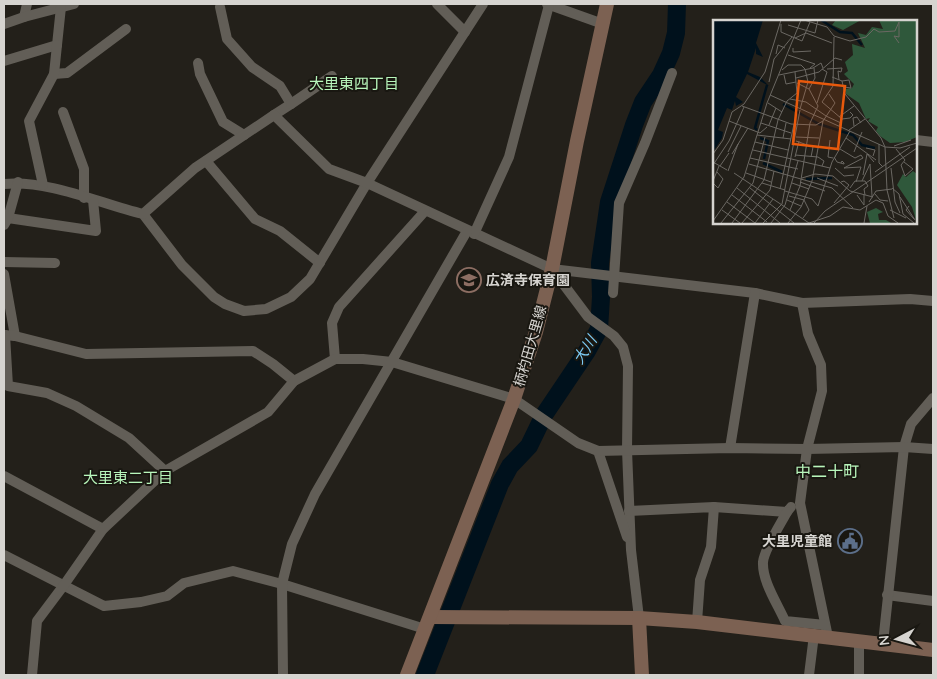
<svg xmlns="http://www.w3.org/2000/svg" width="937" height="679" font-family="Quicksand,'Noto Sans JP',sans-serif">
<rect width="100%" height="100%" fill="#23201a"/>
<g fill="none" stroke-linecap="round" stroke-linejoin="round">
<polyline stroke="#00111c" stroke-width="18" points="425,675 500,484 510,466 529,446 544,415 587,351 599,329 601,297 600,263 609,202 634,125 643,102 661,75 671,53 676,33 677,4"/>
<g stroke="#625e57" stroke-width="10">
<polyline points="437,4 465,32"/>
<polyline points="547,4 603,24"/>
<polyline points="220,7 227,39 252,67 280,86 291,104 274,115"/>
<polyline points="24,17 27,4"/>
<polyline points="4,24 24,17 74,4"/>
<polyline points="4,61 57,45 61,7"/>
<polyline points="198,63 200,74 223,122 244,135"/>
<polyline points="54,74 67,73 126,29"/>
<polyline points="291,104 332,76"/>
<polyline points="63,112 84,169 84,198"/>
<polyline points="916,140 933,142"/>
<polyline points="206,161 255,219 280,231 320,263"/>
<path d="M4 184C50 180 98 203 143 214L182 265 214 297 225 304 244 311 266 309 291 297 310 279 367 183 483 4"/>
<polyline points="43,185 29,121 54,74 57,45"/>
<polyline points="143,214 195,168 274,115 329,169 367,183 552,269 755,293 802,303 910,299 933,301"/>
<polyline points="8,218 96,231 93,200"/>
<polyline points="4,225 8,218 18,182"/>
<polyline points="474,234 509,157 549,5"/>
<polyline points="4,262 55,263"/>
<polyline points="552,269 588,317 614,336 623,347 628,366 627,450 631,550 639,618"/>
<polyline points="4,274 15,336"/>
<polyline points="613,293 619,203 645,143 672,73"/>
<polyline points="802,303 808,334 821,365 822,391 807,449 800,503 828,637"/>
<polyline points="4,335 15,336 86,354 253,351 273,364 294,381"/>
<polyline points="5,335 8,386 47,393 76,406 129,438 165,471"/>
<polyline points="335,359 332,323 339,307 425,211"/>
<polyline points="730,448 755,293"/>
<polyline points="598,451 627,537"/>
<polyline points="4,476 103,529"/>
<polyline points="714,507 787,512 791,507"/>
<polyline points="629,511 714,507 711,547 700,580 697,622"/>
<path d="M787 512C781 523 764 550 763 562 762 581 777 603 785 621L825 625"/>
<polyline points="4,555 104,606 141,602 167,596 184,583 233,571 282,584 425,629"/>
<polyline points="887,595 933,601"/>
<polyline points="883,643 904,447 911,424 933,398"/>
<polyline points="32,675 37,621 64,585 103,529 165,471 268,412 294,381 335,359 363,359 392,362 514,399 578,443 598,451 730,448 807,449 904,447 933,449"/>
<polyline points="283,675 282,584 292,544 315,494 467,231"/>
<polyline points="809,675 814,635"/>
<polyline points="859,675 859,641"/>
</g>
<g stroke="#7c6152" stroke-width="14">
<polyline points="431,617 639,618 697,622 933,650"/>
<polyline points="639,618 642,675"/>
<polyline points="407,675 514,399 536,332 552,269 577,141 607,4"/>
</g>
</g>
<defs>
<symbol id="school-ring" viewBox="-11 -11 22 22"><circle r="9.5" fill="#191711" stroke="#8d6e63" stroke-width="1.5"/><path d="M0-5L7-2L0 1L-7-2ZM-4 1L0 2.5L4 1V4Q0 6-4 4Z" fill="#8d6e63"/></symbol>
<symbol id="civic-ring" viewBox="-11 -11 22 22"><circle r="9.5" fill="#191711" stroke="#5c6f8a" stroke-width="1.5"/><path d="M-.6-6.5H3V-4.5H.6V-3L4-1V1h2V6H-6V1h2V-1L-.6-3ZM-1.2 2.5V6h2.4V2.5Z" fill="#5c6f8a"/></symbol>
</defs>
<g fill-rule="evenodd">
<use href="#school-ring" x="455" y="266" width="28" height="28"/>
<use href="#civic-ring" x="836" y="527" width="28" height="28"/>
</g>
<g text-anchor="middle" stroke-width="4" stroke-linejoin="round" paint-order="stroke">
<g font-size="14" font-weight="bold" fill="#d6d4d0" stroke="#191711" text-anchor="start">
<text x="486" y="285">広済寺保育園</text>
<text x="832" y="546" text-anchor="end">大里児童館</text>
</g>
<g font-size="14" fill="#d6d4d0" stroke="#191711">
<text transform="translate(530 346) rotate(-74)" y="5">柄杓田大里線</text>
</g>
<g font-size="15" fill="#b8f6bb" stroke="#191711">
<text x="354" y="89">大里東四丁目</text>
<text x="128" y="483">大里東二丁目</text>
</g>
<g font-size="15" font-style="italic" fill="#7ccaf4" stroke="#191711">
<text transform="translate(585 350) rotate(-58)" y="5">大川</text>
</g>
<g font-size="16" fill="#b8f6bb" stroke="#191711">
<text x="827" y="477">中二十町</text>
</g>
</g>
<g transform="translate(713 20)">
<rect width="204" height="204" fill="#23201a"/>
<path d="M123 0H148L130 10 119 5ZM166 0H204V117L192 122 177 123 167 116 163 111 165 107 155 101 157 98 153 99 146 83 133 74 132 69 139 68 141 64 131 54 135 51 132 42 140 35 139 24 152 28 145 13 153 15 159 7 170 9ZM200 151 204 154V203L199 187 184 165 190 154 193 157ZM163 188 170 192 165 194 166 200H173L178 203H157L154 192Z" fill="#2f583b"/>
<path d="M0 0H50L43 23 50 37 43 34V28L35 52 47 57 56 66 34 54 23 77 30 82 23 86 22 81 19 90 14 88 5 110 10 112 9 118 0 132Z" fill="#00111c"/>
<path fill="none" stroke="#00111c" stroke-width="2.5" d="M108 0 127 12 139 13 149 25M70 84 106 104 140 115 149 125 162 128M44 110 42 108 54 65M47 118 55 121 51 139M50 143 69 152M93 159 119 158"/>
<path fill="none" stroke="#6b6863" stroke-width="1" d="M91 0 114 7 121 16 137 21 153 17 161 9 166 12 182 11 186 2V17L181 16 186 23M68 4V12L89 21M75 5 102 13 105 0M121 17 120 66 109 82 129 99 126 106M82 18 93 13 119 23M89 21 97 2M80 28V32L98 31M63 34 65 25 72 28M75 35 102 44 97 48M114 49 129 48 128 52 125 51 126 60M69 50 75 45H88L92 49 95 62 87 89M66 55 100 48 108 43 110 48M71 55 73 64 83 62M119 57 129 61 132 74 168 118 172 127 174 170 181 198M83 58 106 52 122 38 129 40M129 61 136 60 138 68 131 67M56 62 61 39 79 17M96 69 102 58 101 48M57 75 172 127 187 128 204 123M77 79 93 82 113 96M55 83 69 92M104 83 114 52 109 49M29 86 78 104 103 105 110 101M113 96 128 103M126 97 141 86M129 99 137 98 140 95 137 92M16 101 47 113 54 107M48 103 78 113M56 105 63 88M141 106 140 98 144 97 148 103M136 110 152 99M44 115 78 119M83 117 106 118M70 118 73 103M133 118 163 140M117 120 115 137 120 138M83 121 100 127 98 137M42 122 75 130M166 124V143L170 147M181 126 198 120M153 128 162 130 160 136M127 129 142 138 148 135 150 138 131 148 148 147 143 162M183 129 192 140 188 145 192 156 200 149 191 142M40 130 117 148M15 132 28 106M141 132 149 112M0 134 10 120 19 92 31 84 52 52 68 0M19 134 35 108M82 135 105 137 111 141 109 146M82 137 86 121M121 137 124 142 131 144V143L129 141 128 143M37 138 85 149M0 142 14 150M36 144 119 168 140 188M0 145 16 121 31 87M7 146 16 133M122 148 131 156 141 155M178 148 182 182 187 193M15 151 25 124M162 152 197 127M21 153 96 203 117 196 130 187 147 190 163 180 170 183 175 196 185 203M33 153 58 162M150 155 154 134 161 142M89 158 102 154 120 156 137 171 160 177M104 158 125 166M0 161 6 146M149 161 157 144 159 176M87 162 112 171M0 163 5 168 10 159 4 152M49 163 72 170M79 163 96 169M24 168 67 203M37 168 81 203M137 168 142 161H152L155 166 151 169 152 175M179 168 186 174 190 194 201 203M67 169 81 104M72 171 99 179 105 186M162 174 167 180 175 181M19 175 54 202M144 175 151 185V175M76 176 91 180 96 190 90 198M187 177 202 200M74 180 88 186M14 182 42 203 60 179M156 182 163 171 179 169M121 183 136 165 131 161 128 162M105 186 119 142 137 111M196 186 193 190 201 199M9 190 27 203M77 190 87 166 97 103 105 86 96 69 84 63M177 190 193 198M0 201 31 157 54 83 88 0M8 203 40 163 52 117M19 203 51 160 65 100 74 81 84 73 82 52M29 203 57 170 61 151M50 203 69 184 87 90M58 203 72 185 85 141M75 203 88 187 99 161 110 101 122 83 116 74M101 203 112 191 204 128M151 203 154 186"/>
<path fill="#e8590c" fill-opacity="0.15" stroke="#e8590c" stroke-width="2.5" d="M86 61 132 66 125 129 80 124Z"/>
<rect width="204" height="204" fill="none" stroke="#d6d4d0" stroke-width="2.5"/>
</g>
<rect width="937" height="679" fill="none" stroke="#d6d4d0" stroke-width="10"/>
<g transform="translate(897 639) rotate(264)" stroke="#191711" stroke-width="4" paint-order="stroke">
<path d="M0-4L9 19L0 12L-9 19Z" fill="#d6d4d0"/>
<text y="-8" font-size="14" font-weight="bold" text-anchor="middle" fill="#d6d4d0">N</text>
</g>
</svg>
